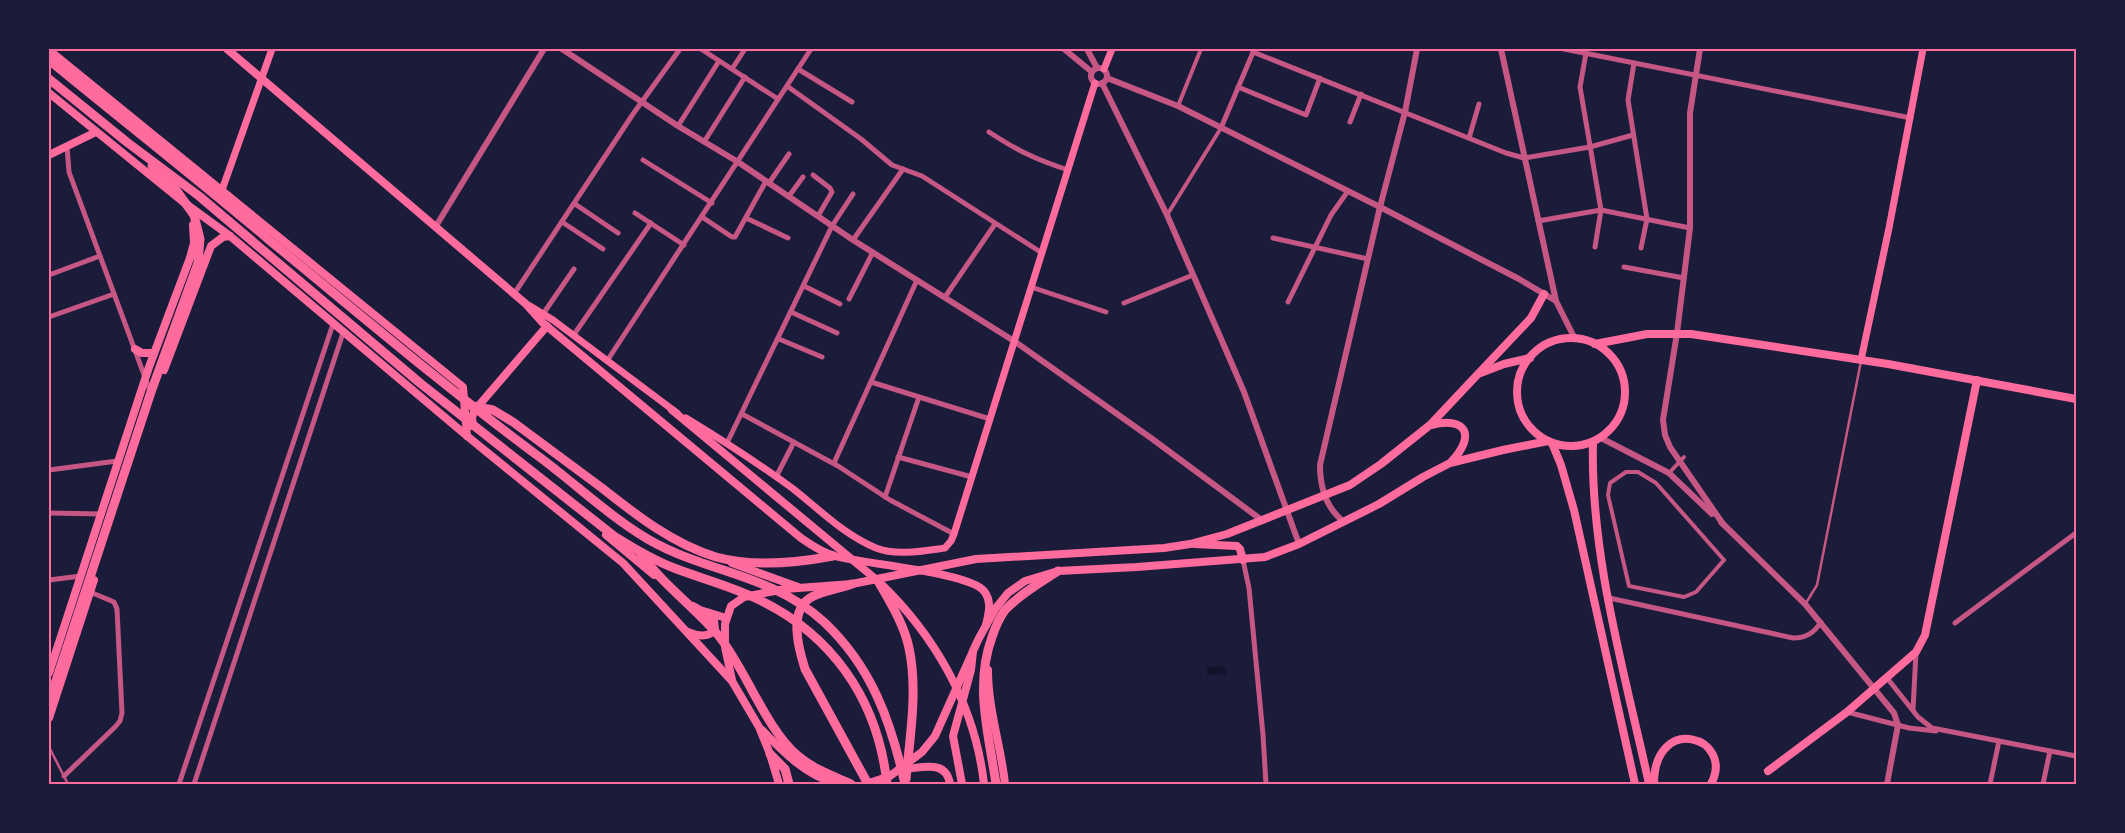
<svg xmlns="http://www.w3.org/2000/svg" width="2125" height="833" font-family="'Sofia Sans Condensed',sans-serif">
<rect width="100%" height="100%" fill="#1b1b3a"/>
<polygon fill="#12122b" points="1225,666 1226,674 1207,675 1207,667"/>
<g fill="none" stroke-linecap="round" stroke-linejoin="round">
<g stroke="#c65784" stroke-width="2.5">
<polyline points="1806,603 1817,585 1861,361"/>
<polyline points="49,747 68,784"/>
</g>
<g stroke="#c65784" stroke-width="4">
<polyline points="1178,106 1201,49"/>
<polyline points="1167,215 1221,128"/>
<polygon points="1626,472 1638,472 1656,483 1724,560 1696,592 1684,597 1629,586 1608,495 1610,483"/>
<polyline points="1669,473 1684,457"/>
</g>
<g stroke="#c65784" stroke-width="5">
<polyline points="701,49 778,99"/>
<polyline points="1564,49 1911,118"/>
<polyline points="1253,52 1506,153 1524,158 1590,147 1633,135"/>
<polyline points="1586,53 1580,87 1601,210 1595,247"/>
<polyline points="1634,63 1628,100 1647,219 1641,248"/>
<polyline points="732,69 745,49"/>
<polyline points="798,69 852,102"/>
<polyline points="787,86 861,139 892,165 922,176 1042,253"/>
<polyline points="1238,87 1306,115 1320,78"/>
<polyline points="1350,122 1361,94"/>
<polyline points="678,126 719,61"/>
<polyline points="1221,128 1254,50"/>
<path d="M989 132C1018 151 1035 159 1068 170"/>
<polyline points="1469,138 1479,104"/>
<polyline points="704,142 745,77"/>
<polyline points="67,146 69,172 150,391"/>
<polyline points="643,160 712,203"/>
<polyline points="813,175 830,188 832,192 818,216"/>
<polyline points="769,183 789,154"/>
<polyline points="789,196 803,177"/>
<polyline points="575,204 618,233"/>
<polyline points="635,213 684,245"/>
<polyline points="702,217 732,237 735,237 766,181"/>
<polyline points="746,218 788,238"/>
<polyline points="1538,221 1601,210 1690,228"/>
<polyline points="562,222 603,249"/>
<polyline points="1273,238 1368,259"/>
<polyline points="853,240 903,169"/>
<polyline points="1624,267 1684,278"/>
<polyline points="49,275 100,256"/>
<polyline points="804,286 840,304"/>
<polyline points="1031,287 1106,312"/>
<polyline points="514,294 633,114 680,49"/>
<polyline points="945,297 995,224"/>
<polyline points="849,299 873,252"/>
<polyline points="1288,302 1331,215 1348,191"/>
<polyline points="1124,303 1193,275"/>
<polyline points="791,312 837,333"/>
<polyline points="543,314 574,269"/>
<polyline points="49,317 114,294"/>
<polyline points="573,336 651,223"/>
<polyline points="779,339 822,357"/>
<polyline points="607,361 811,49"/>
<polyline points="871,382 990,419"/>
<polyline points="742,414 838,466 890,500 954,534"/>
<polyline points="727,443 832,226 853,194"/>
<polyline points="898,457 972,477"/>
<polyline points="834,463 917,280"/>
<polyline points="49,470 117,461"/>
<polyline points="776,477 794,442"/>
<polyline points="885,497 919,397"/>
<polyline points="49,513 101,514"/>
<polyline points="1243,560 1249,588 1263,735 1266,784"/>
<polyline points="49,580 81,576"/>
<path d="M1609 598 1793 638C1806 638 1814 633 1821 622"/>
<polyline points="1955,623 2076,533"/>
<polyline points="1887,678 1918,717 1932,728 2076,756"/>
<polyline points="1913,710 1916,652"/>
<polyline points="1847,712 1909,728 1936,731"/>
<polyline points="64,776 115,727 120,721 122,713 117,609 114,602 90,592"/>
<polyline points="179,784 333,324"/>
<polyline points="194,784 343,333"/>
<polyline points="1990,784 1999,741"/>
<polyline points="2043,784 2050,751"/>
</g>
<g stroke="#c65784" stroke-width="6">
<polyline points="562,49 678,126 738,162 853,240 1014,341 1151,438 1263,521"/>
<polyline points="1064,49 1092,72"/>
<polyline points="1087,49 1097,68"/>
<polyline points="1501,49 1556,301 1575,339"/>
<polyline points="1700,49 1690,113 1690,228 1677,333 1663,420 1665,435 1670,447 1723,524"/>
<circle cx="1099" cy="76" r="8"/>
<polyline points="1107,78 1178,106 1380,207 1519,279 1556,301"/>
<polyline points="1102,83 1167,215 1222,341 1244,392 1299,544"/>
<polyline points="436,226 544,49"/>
<polyline points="1601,438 1669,473 1712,514"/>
<path d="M1344 522C1326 508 1320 487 1320 465L1380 207 1405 112 1417 49"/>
<polyline points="1721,522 1805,604 1894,713 1898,725 1887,784"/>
</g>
<g stroke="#ff6b9d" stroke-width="7">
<polyline points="1104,69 1112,49"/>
<polyline points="222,190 272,49"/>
<polyline points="530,306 553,320 677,413"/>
<polyline points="1861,360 1889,228 1923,49"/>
<path d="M686 418C722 440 758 463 792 488 819 509 844 535 876 548 896 556 923 551 945 548L951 541 954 534 1095 83"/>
</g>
<g stroke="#ff6b9d" stroke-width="8">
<path d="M227 49 526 304 543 323 801 538C811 545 823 553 835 556 863 564 969 572 984 591 992 601 989 613 986 625"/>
<polyline points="49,50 463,387 467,436"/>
<polyline points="49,93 182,201 230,236 467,436 623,563 732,681 759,727 770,754 779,784"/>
<polyline points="49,155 96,132"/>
<circle cx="1571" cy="392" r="54"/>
<polyline points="135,349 142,353 154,353"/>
<polyline points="164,370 211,246 223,237 230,236"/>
<polyline points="1479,373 1531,318 1544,294"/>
<path d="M1431 425C1467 416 1476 436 1451 462"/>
<polyline points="473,426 472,418 474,411 547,326"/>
<path d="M1593 442C1590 556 1625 674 1649 784"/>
<polyline points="1552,443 1561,465 1574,510 1635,784"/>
<polyline points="606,535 654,575"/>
<polyline points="1194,544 1237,546 1240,549 1243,560"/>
<polyline points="732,563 798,587"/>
<polyline points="693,606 700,610 726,618"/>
<path d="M688 632C698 636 707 638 715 630L714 620 709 613"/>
<polyline points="49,673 149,367 190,258 194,243 193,225"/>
<polyline points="732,680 725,647 725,624 731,606 744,597 785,589 852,584 976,559 1164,548 1190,544 1227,534 1350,485 1381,464 1430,425 1478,374 1504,364 1530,358"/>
<polyline points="49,718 94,580"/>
<path d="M762 730C784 753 806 775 837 784"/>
<polyline points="866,784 890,776 922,752 935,736 978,640 995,609 1008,593 1025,581 1058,571 1137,567 1265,557 1299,544 1379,504 1423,477 1450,463 1503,450 1548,441"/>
</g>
<g stroke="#ff6b9d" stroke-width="8">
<polyline points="1595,344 1647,334 1691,334 1888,364 2076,399"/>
<path d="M672 410 878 581C935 635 975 705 984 784"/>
<path d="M988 670C988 709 1001 746 1005 784"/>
<path d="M901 769C920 769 946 758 950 784"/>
<polyline points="1768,771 1847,712 1916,652 1925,635 1977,380"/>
<polyline points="962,784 953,736 971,670 973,651"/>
<path d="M1654 784C1654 712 1736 737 1711 784"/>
</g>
<g stroke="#ff6b9d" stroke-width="9">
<path d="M49 60C122 120 196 178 268 239 357 312 445 387 538 456 571 480 603 511 638 533 698 573 767 570 824 622 872 667 891 722 905 784"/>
<path d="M49 79 128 143 199 196 420 383 614 536C633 548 653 560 674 568 700 578 727 585 753 597 831 632 878 699 887 784"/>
<path d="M472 406 493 410 513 422C543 444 572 466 602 488 636 515 673 544 716 557 752 567 796 563 833 556"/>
<path d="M640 552C661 584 694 606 718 635 746 669 765 728 798 756 813 769 833 776 851 784"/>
<path d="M878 581C890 602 904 624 909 648 918 690 910 736 906 779"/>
<path d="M852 584C839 589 821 591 810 598 788 612 799 650 805 669L868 784"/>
<polyline points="49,702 151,392 198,263 200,239 194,215 176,190 152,166"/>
<polyline points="770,754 785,769 789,784"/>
<path d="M996 784C989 735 974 686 992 637 995 628 999 618 1005 610 1020 594 1040 583 1058 571"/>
</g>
</g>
<rect width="2125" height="833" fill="none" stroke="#1b1b3a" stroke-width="100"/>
<rect x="50" y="50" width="2025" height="733" fill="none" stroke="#ff6b9d" stroke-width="2"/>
</svg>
